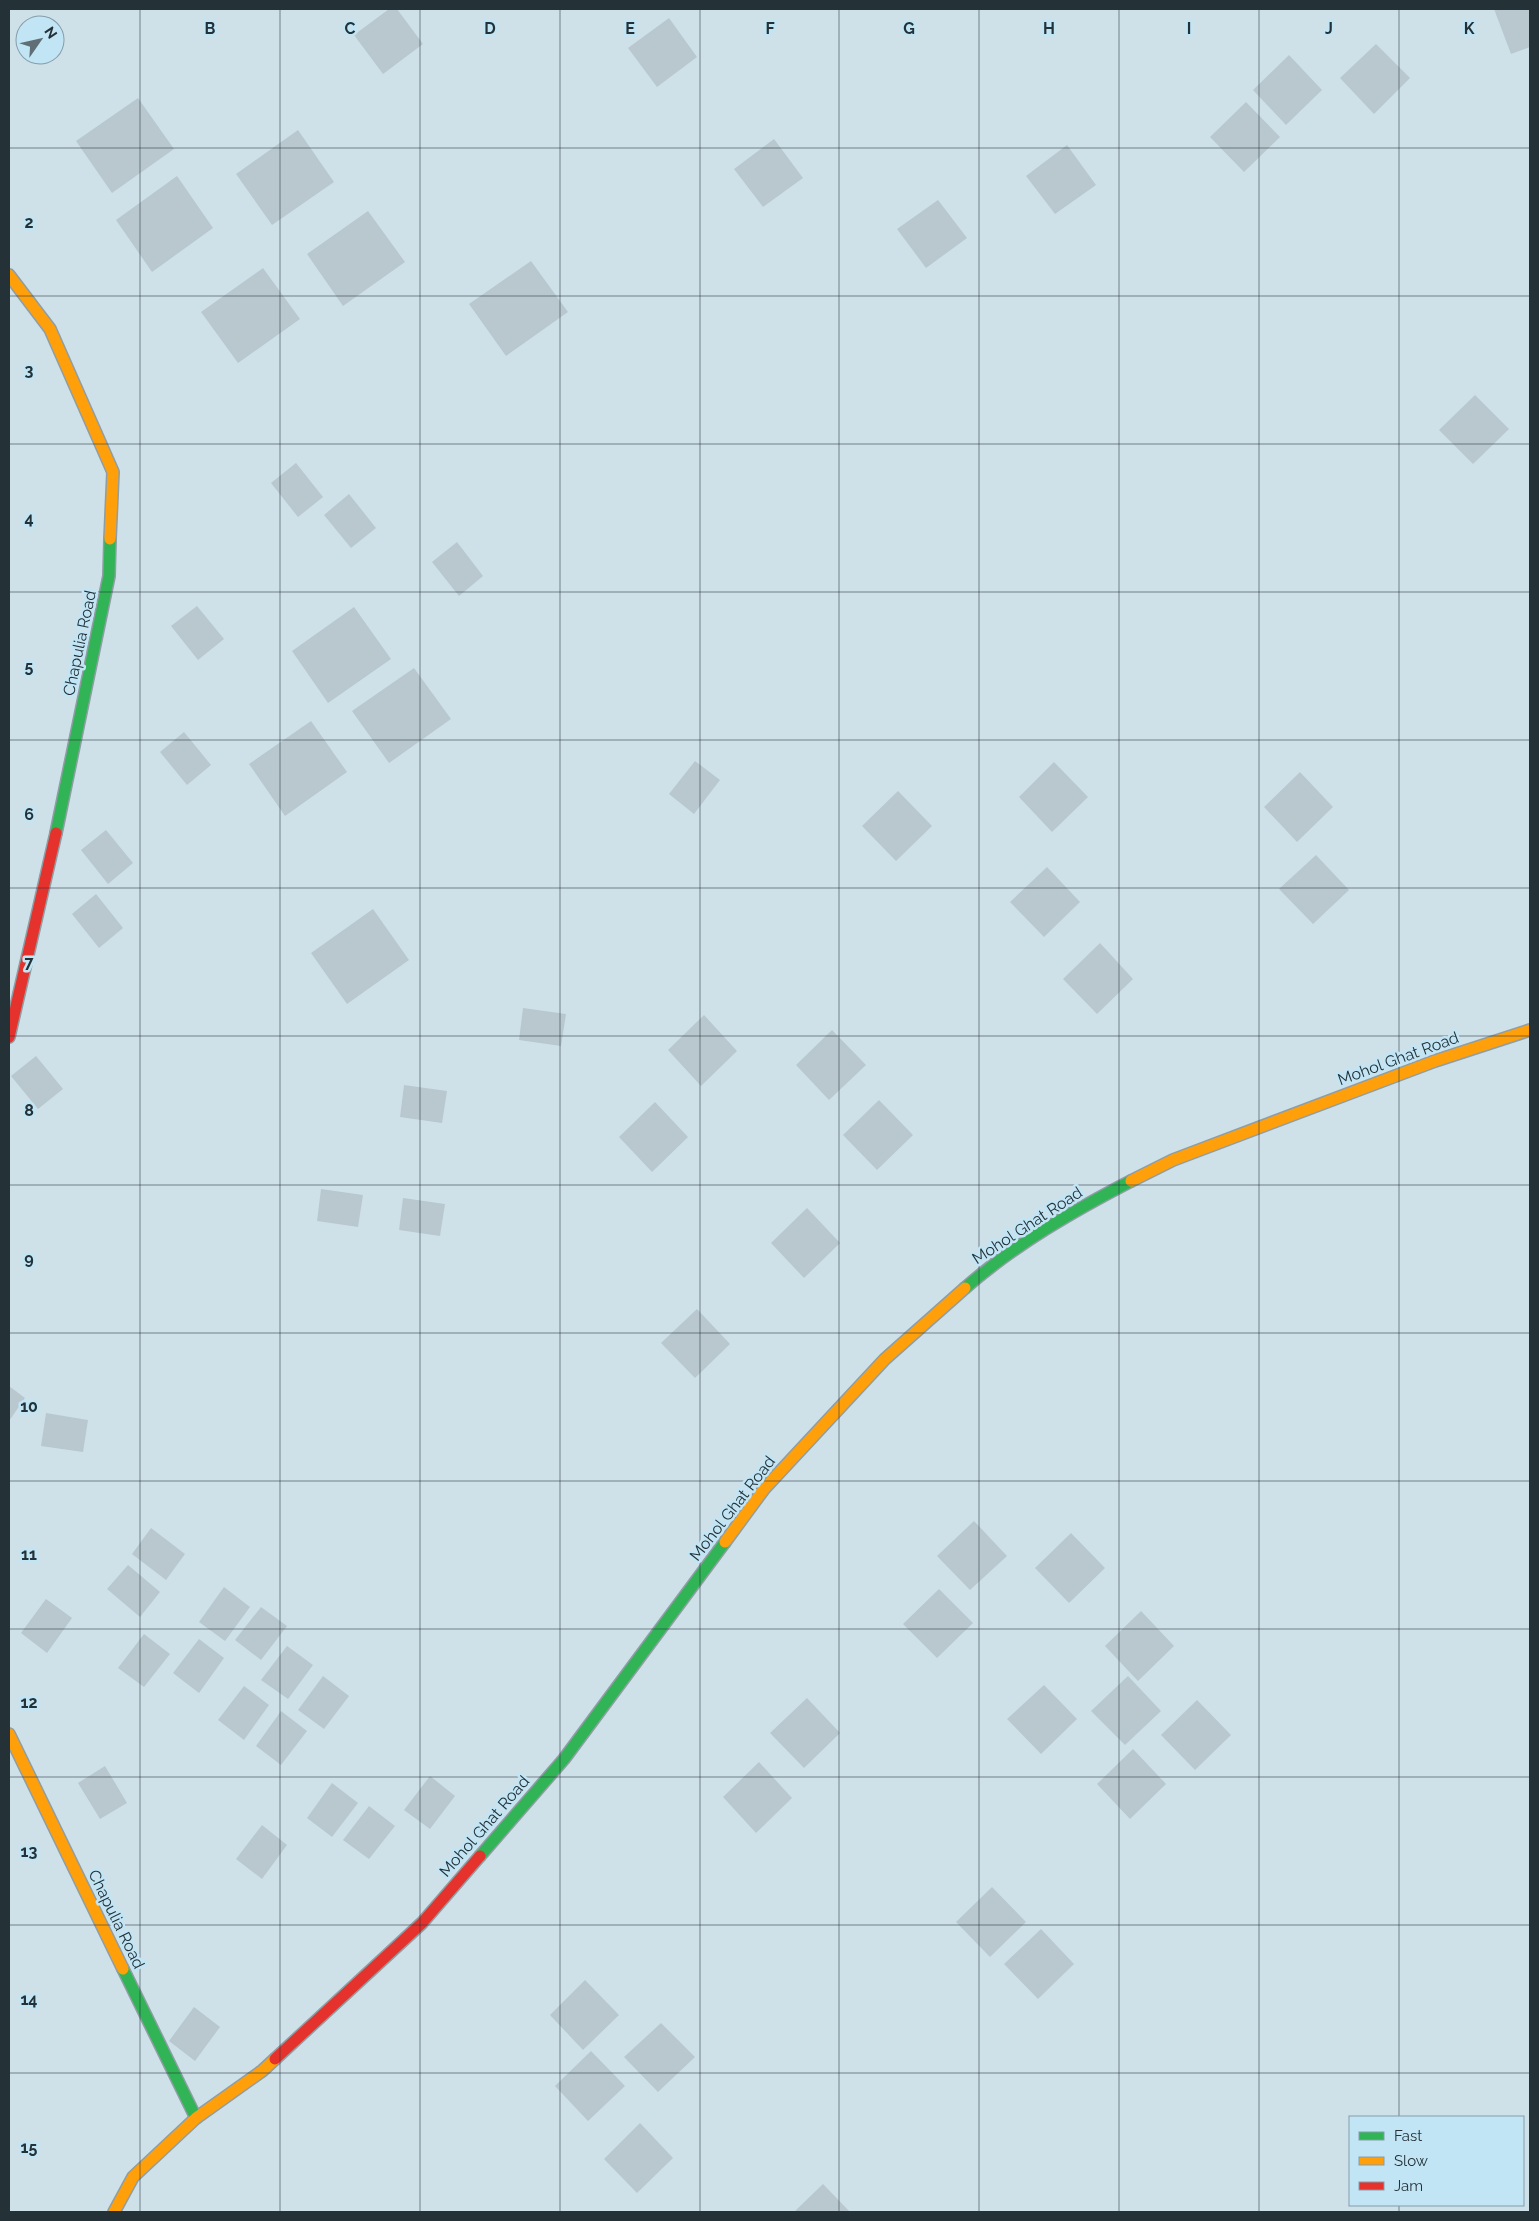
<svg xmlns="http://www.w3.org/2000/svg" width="1539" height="2221" font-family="Raleway,sans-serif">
<rect width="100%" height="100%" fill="#cee1e9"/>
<g fill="#b9c8cf">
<polygon points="389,9 397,9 423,44 383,74 354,35"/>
<polygon points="1494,9 1530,9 1530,47 1511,54"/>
<polygon points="669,18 697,57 657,87 628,48"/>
<polygon points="1376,44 1410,78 1374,114 1340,78"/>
<polygon points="1289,55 1322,90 1286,125 1253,90"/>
<polygon points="138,98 174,149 112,193 76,141"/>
<polygon points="1246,102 1280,137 1244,172 1210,137"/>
<polygon points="298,130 334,182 272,225 236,174"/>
<polygon points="774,139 803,178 763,207 734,169"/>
<polygon points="1067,145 1096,185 1055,214 1026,176"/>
<polygon points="177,176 213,228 152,272 116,220"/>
<polygon points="938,200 967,238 926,268 897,229"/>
<polygon points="368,211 405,262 343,306 307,254"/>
<polygon points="531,261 568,312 506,356 469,304"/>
<polygon points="263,268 300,319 238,363 201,312"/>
<polygon points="1475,395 1509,429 1473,464 1439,430"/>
<polygon points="296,463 323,497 298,517 271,483"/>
<polygon points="349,494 376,528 351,548 324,515"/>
<polygon points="457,542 483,576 459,596 432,562"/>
<polygon points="197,606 224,639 198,660 171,626"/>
<polygon points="354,607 391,659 328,703 292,651"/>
<polygon points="414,668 451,719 389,763 352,711"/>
<polygon points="311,721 347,772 285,816 249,764"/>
<polygon points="184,732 211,765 187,785 160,752"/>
<polygon points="695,761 720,780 694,814 669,794"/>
<polygon points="1054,762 1088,797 1052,832 1019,797"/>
<polygon points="1300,772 1333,807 1297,842 1264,807"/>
<polygon points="898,791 932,826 896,861 862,826"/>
<polygon points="106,830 133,863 108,884 81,850"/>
<polygon points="1316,855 1349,890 1313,924 1279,889"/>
<polygon points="1047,867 1080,902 1044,937 1010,902"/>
<polygon points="96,894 123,928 99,948 72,914"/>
<polygon points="373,909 409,960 347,1004 311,953"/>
<polygon points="1100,943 1133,979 1097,1014 1063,979"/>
<polygon points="523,1008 566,1014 561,1046 519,1040"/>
<polygon points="704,1015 737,1051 701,1086 668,1050"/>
<polygon points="832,1030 866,1065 829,1100 796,1065"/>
<polygon points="36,1056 63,1089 38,1109 11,1076"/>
<polygon points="404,1085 447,1091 442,1123 400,1117"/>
<polygon points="879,1100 913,1135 877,1170 843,1135"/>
<polygon points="655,1102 688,1137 652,1172 619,1137"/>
<polygon points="321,1189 363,1195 358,1227 317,1221"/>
<polygon points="403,1198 445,1204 440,1236 399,1230"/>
<polygon points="807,1208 840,1243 804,1278 771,1243"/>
<polygon points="697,1309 730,1344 695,1378 661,1343"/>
<polygon points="9,1386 25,1398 9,1421"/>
<polygon points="46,1413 88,1420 83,1452 41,1446"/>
<polygon points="974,1521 1007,1556 970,1590 937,1556"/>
<polygon points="151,1528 185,1554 166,1580 132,1554"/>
<polygon points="1071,1533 1105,1568 1069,1603 1035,1568"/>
<polygon points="128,1565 160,1592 140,1617 107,1589"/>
<polygon points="224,1587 250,1607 225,1641 199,1622"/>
<polygon points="939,1589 973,1623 937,1658 903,1624"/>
<polygon points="46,1599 72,1618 47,1653 21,1633"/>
<polygon points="261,1607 287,1626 261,1660 235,1640"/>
<polygon points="1141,1611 1174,1646 1138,1681 1105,1646"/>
<polygon points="144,1634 170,1654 144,1687 118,1668"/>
<polygon points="199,1639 224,1658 199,1693 173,1673"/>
<polygon points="287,1646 313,1665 288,1699 261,1680"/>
<polygon points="323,1676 349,1696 324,1729 298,1710"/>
<polygon points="1128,1676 1161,1711 1125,1745 1091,1711"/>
<polygon points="1044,1685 1077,1719 1041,1754 1007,1719"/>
<polygon points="244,1686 269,1705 244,1740 218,1720"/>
<polygon points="807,1698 840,1733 804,1768 770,1733"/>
<polygon points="1197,1700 1231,1735 1195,1770 1161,1735"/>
<polygon points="281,1711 307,1731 281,1765 256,1746"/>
<polygon points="1133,1749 1166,1784 1130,1819 1097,1784"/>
<polygon points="759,1762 792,1798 756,1833 723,1797"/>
<polygon points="105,1766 127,1803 100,1819 78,1783"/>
<polygon points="430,1776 455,1796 430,1829 404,1810"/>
<polygon points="332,1783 358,1803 332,1837 307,1818"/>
<polygon points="369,1806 395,1826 369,1859 343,1840"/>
<polygon points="262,1825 287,1845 262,1879 236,1859"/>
<polygon points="992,1887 1026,1922 990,1957 956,1922"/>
<polygon points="1041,1929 1074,1964 1038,1999 1004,1964"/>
<polygon points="585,1980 619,2015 583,2050 550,2015"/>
<polygon points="194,2007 220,2027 195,2061 169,2041"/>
<polygon points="661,2023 695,2057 658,2092 624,2057"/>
<polygon points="591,2051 625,2086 588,2121 555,2086"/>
<polygon points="640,2123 673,2158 637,2193 604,2159"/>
<polygon points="823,2184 850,2212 794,2212"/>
</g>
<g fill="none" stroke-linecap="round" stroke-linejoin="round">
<defs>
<g id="fast">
<polyline points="56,833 109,576 110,539"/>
<path d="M965 1288C1014 1245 1073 1211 1131 1181"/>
<polyline points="480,1856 564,1759 725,1542"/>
<polyline points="123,1969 196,2118"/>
</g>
<g id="slow">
<polyline points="9,275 50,329 113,472 110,539"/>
<polyline points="1131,1181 1173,1160 1435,1061 1530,1030"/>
<polyline points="725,1542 764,1489 885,1359 965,1288"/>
<polyline points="9,1734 123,1969"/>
<polyline points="114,2212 133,2177 196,2118 262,2071 275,2059"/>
</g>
<g id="jam">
<polyline points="9,1037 56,833"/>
<polyline points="275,2059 422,1923 480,1856"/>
</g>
</defs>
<use href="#fast" stroke="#8f9da4" stroke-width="14"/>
<use href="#slow" stroke="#8f9da4" stroke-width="14"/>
<use href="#jam" stroke="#8f9da4" stroke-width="14"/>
<use href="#fast" stroke="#30b455" stroke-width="11"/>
<use href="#slow" stroke="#ff9f0a" stroke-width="11"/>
<use href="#jam" stroke="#e5322d" stroke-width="11"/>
</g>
<path fill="none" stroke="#243238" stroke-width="1" stroke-opacity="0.55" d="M140 9V2212M280 9V2212M420 9V2212M560 9V2212M700 9V2212M839 9V2212M979 9V2212M1119 9V2212M1259 9V2212M1399 9V2117M9 148H1530M9 296H1530M9 444H1530M9 592H1530M9 740H1530M9 888H1530M9 1036H1530M9 1185H1530M9 1333H1530M9 1481H1530M9 1629H1530M9 1777H1530M9 1925H1530M9 2073H1530M1399 2205V2212"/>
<g text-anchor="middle" stroke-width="5" stroke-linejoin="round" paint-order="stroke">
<g font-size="16" fill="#243238" stroke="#c2e5f5">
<text transform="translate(79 643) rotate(-78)" y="6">Chapulia Road</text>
<text transform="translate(1398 1058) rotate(-20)" y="6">Mohol Ghat Road</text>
<text transform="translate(1027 1225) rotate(-33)" y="6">Mohol Ghat Road</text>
<text transform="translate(732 1508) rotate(-52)" y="6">Mohol Ghat Road</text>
<text transform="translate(484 1826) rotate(-49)" y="6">Mohol Ghat Road</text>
<text transform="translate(117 1919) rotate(64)" y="6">Chapulia Road</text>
</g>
</g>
<g font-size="16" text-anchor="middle" font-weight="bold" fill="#243238" stroke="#c2e5f5" stroke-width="5" stroke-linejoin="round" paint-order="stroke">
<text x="210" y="34">B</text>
<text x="350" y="34">C</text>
<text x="490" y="34">D</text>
<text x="630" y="34">E</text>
<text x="770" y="34">F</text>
<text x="909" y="34">G</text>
<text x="1049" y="34">H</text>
<text x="1189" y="34">I</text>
<text x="1329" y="34">J</text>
<text x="1469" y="34">K</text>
<text x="29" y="228">2</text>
<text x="29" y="376">3</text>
<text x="29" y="524">4</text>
<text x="29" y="672">5</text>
<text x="29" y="820">6</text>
<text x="29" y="968">7</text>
<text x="29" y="1116">8</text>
<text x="29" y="1264">9</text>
<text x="29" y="1412">10</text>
<text x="29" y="1560">11</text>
<text x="29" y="1708">12</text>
<text x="29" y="1857">13</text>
<text x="29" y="2005">14</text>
<text x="29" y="2153">15</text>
</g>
<rect width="1539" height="2221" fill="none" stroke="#243238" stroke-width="20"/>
<rect x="1349" y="2116" width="175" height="90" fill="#c2e5f5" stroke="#839da9"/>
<rect x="1359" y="2132" width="25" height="8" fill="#30b455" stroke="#839da9"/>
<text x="1394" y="2141" font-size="15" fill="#243238">Fast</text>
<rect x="1359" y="2157" width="25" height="8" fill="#ff9f0a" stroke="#839da9"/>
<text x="1394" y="2166" font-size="15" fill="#243238">Slow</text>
<rect x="1359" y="2182" width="25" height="8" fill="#e5322d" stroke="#839da9"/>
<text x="1394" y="2191" font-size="15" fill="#243238">Jam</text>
<g transform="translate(40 40) rotate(56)"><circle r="24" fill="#c2e5f5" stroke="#839da9"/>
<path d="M0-4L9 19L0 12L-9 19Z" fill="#606f76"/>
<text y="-8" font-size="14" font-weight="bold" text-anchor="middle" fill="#243238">N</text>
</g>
</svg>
